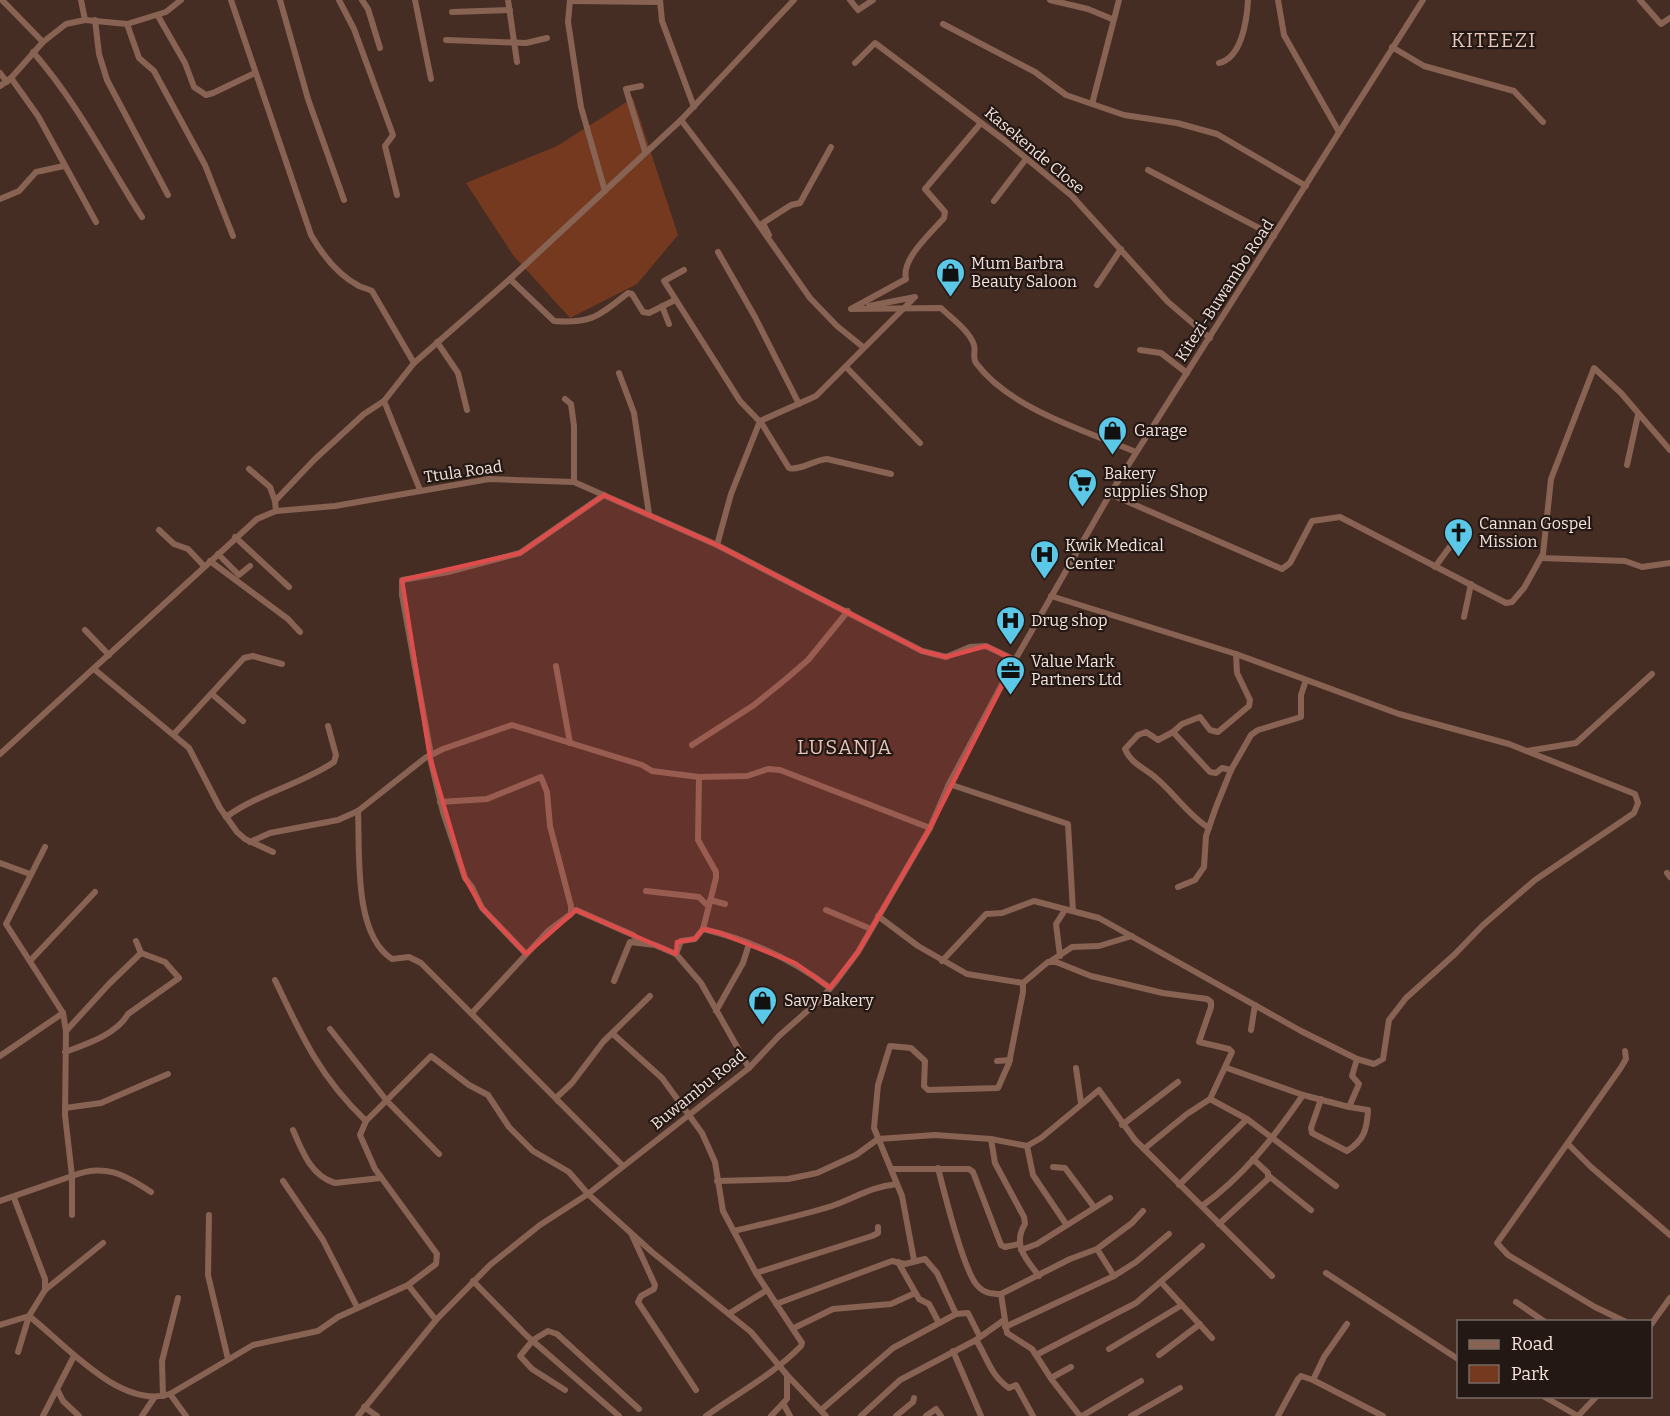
<svg xmlns="http://www.w3.org/2000/svg" width="1670" height="1416" font-family="Bitter,serif">
<rect width="100%" height="100%" fill="#462d23"/>
<polygon fill="#74391f" points="633,98 678,235 637,284 570,318 513,255 466,183 557,146"/>
<g fill="none" stroke-linecap="round" stroke-linejoin="round">
<g stroke="#886252" stroke-width="6">
<polyline points="2,0 43,42"/>
<polyline points="81,0 85,20"/>
<path d="M231 0 311 235C323 256 338 275 359 286 364 288 368 289 372 291L414 363"/>
<polyline points="280,0 308,99 344,200"/>
<polyline points="339,0 354,29 393,135 385,146 397,195"/>
<polyline points="362,0 368,9 380,48"/>
<polyline points="415,0 431,79"/>
<polyline points="508,0 517,62"/>
<polyline points="570,0 568,22 581,107 605,191"/>
<polyline points="660,0 662,21 694,107"/>
<polyline points="850,0 858,10 873,0"/>
<polyline points="1050,0 1088,9 1112,19"/>
<polyline points="1278,0 1284,35 1339,132"/>
<polyline points="1640,0 1661,24 1670,18"/>
<polyline points="570,1 660,2"/>
<polyline points="452,12 510,10"/>
<polyline points="158,16 185,63 194,87 206,95 213,93 255,73"/>
<polyline points="95,20 99,54 107,80 168,195"/>
<polyline points="127,24 139,58 154,71 205,165 233,236"/>
<polyline points="943,24 1035,72 1066,95 1124,115 1177,123 1217,134 1306,186"/>
<polyline points="446,40 526,43 547,38"/>
<polyline points="1392,47 1424,66 1514,91 1543,122"/>
<path d="M33 52C79 105 105 159 142 217"/>
<polyline points="855,63 875,43 1004,140 1072,196 1168,302 1210,338"/>
<path d="M1219 63C1242 58 1247 19 1248 0"/>
<polyline points="0,73 7,82"/>
<polyline points="11,78 38,116 96,222"/>
<polyline points="0,86 11,78 43,42 66,24 85,20 127,24 166,12 181,0"/>
<polyline points="641,86 626,89 645,151"/>
<polyline points="1092,104 1119,0"/>
<polyline points="681,120 735,191 810,298 837,326 863,347"/>
<path d="M981 123 925 189 945 212 944 218C931 233 901 259 906 279L851 309 941 308C951 318 970 331 974 345 976 352 972 357 976 363 1010 409 1086 431 1136 452"/>
<polyline points="1148,170 1274,236"/>
<polyline points="0,199 19,191 36,172 64,166"/>
<polyline points="994,201 1026,159"/>
<polyline points="769,235 763,223 791,205 800,203 831,147"/>
<polyline points="718,252 755,317 799,404"/>
<path d="M684 270 664 281 740 401 762 424 789 468C800 471 814 460 827 459L891 474"/>
<path d="M510 279 554 321C592 324 600 315 628 293L632 294 643 312 649 313 675 300"/>
<polyline points="1097,285 1121,249"/>
<polyline points="662,306 669,324"/>
<polyline points="437,342 458,373 467,410"/>
<polyline points="1140,350 1161,353 1187,373"/>
<polyline points="847,368 920,443"/>
<polyline points="619,373 634,413 649,514"/>
<polyline points="565,399 571,404 574,426 574,482"/>
<polyline points="384,401 420,490"/>
<polyline points="1627,465 1638,415"/>
<polyline points="249,469 270,487 275,501"/>
<polyline points="1110,494 1282,569 1290,563 1312,521 1340,517 1506,603 1512,602 1524,588 1543,554 1551,479 1594,368 1621,393 1670,450"/>
<polyline points="276,511 275,501 315,459 364,414 384,401 414,363 510,279 681,120 794,0"/>
<polyline points="159,530 174,544 188,549 204,566"/>
<polyline points="235,537 289,587"/>
<polyline points="717,545 731,494 760,421 816,396 915,297 869,306"/>
<polyline points="218,554 239,575 250,566"/>
<polyline points="1541,558 1625,561 1642,567 1670,563"/>
<polyline points="210,561 288,619 300,632"/>
<polyline points="1435,567 1457,537"/>
<polyline points="1464,617 1471,584"/>
<polyline points="85,630 109,655"/>
<polyline points="556,666 570,743"/>
<polyline points="94,669 189,748 220,808 237,832 245,839 273,852"/>
<polyline points="212,694 243,721"/>
<polyline points="1173,732 1182,724 1200,717 1210,730 1218,732 1249,706 1250,700 1237,673 1236,654"/>
<polyline points="174,734 244,658 253,656 282,664"/>
<polyline points="692,745 754,705 786,679 808,660 848,611"/>
<polyline points="1527,751 1576,743 1652,674"/>
<polyline points="0,754 257,519 276,511 335,506 489,479 574,482 717,545 922,651 946,657 970,647 986,646 1015,660"/>
<polyline points="431,755 402,595 402,580 448,572 520,553 604,495"/>
<polyline points="430,758 443,812 465,878 472,887 482,908 526,954"/>
<polyline points="949,784 1068,824 1073,911"/>
<polyline points="440,802 487,799 541,777 547,792 550,826 571,906 571,914 548,931 472,1013"/>
<path d="M358 811C360 852 353 934 392 959L409 957 421 963 623 1166"/>
<path d="M226 817C259 793 300 785 334 762L336 755 328 726"/>
<path d="M1209 828C1188 815 1175 794 1156 778 1145 768 1131 764 1125 749L1138 735 1146 732 1158 740 1173 732 1210 772 1216 773 1222 768 1231 770"/>
<polyline points="250,842 270,833 338,820 358,811 425,758 443,749 512,725 642,765 652,771 699,777"/>
<polyline points="0,863 30,874"/>
<polyline points="1667,873 1670,877"/>
<polyline points="1178,887 1195,880 1204,867 1206,836 1216,807 1231,770 1251,735 1258,730 1301,717 1301,695 1306,680"/>
<polyline points="646,891 699,897 708,906"/>
<polyline points="710,900 725,904"/>
<polyline points="826,910 871,929"/>
<polyline points="571,912 576,910 633,935 638,941"/>
<polyline points="878,916 918,946 967,974 1023,983 1023,992 1009,1063 998,1088 928,1090 924,1086 925,1061 911,1048 890,1046 878,1085 874,1128 902,1196 914,1260"/>
<path d="M703 929C750 940 792 959 830 988"/>
<polyline points="1060,956 1056,924 1065,910"/>
<polyline points="30,961 95,892"/>
<polyline points="942,961 986,914 1002,913 1034,901 1099,918 1301,1031 1357,1059 1374,1064 1383,1059 1389,1020 1406,998 1455,954 1482,926 1535,880 1634,813 1638,803 1635,794 1509,744 1399,714 1236,654 1051,596"/>
<polyline points="1051,961 1072,947 1099,946 1132,936"/>
<path d="M275 980C302 1037 320 1077 366 1121"/>
<polyline points="614,981 630,942 655,945 676,954"/>
<polyline points="1023,983 1048,962 1056,962 1091,976 1163,993 1207,999 1211,1002 1211,1007 1199,1042 1229,1049 1232,1052 1210,1099"/>
<polyline points="716,1011 743,963 749,944"/>
<polyline points="330,1029 387,1101 439,1154"/>
<polyline points="1251,1030 1255,1005"/>
<polyline points="66,1031 109,984 141,953 136,941"/>
<path d="M613 1034 662 1078 702 1133 715 1162 723 1211 756 1273 802 1343 801 1346C774 1374 738 1393 706 1416"/>
<polyline points="1625,1051 1626,1059 1620,1069 1497,1243 1508,1255 1595,1307 1626,1322"/>
<path d="M65 1052C87 1044 117 1034 128 1014L179 978 165 962 141 953"/>
<polyline points="0,1056 63,1013"/>
<polyline points="997,1061 1010,1060"/>
<polyline points="749,1068 701,983 676,954 681,941 695,939 703,929 716,878 716,872 698,840 699,777 747,776 768,769 780,770 930,828"/>
<polyline points="1076,1068 1081,1103"/>
<polyline points="1227,1068 1303,1095 1349,1107 1359,1084 1352,1076 1357,1059"/>
<path d="M1321 1099 1311 1128 1312 1133 1347 1151C1364 1140 1367 1130 1368 1110L1349 1107"/>
<polyline points="558,1101 556,1098 572,1083 603,1042 650,996"/>
<polyline points="65,1108 101,1103 168,1074"/>
<polyline points="1122,1125 1178,1082"/>
<path d="M293 1130C302 1151 311 1176 335 1183L381 1178"/>
<path d="M991 1139 995 1163 1024 1217 1025 1224C1012 1245 1026 1259 1039 1276"/>
<polyline points="1568,1144 1591,1167 1670,1235"/>
<polyline points="1027,1146 1033,1175 1066,1224"/>
<polyline points="1144,1149 1187,1114 1210,1099 1247,1119 1336,1186"/>
<polyline points="1053,1167 1065,1168 1094,1207"/>
<path d="M938 1168C944 1192 963 1267 976 1284 983 1293 991 1294 1001 1294L1070 1259 1097 1249 1114 1276"/>
<polyline points="892,1169 969,1169 973,1172 1001,1245 1005,1247 1019,1244"/>
<polyline points="1269,1176 1311,1210"/>
<polyline points="283,1181 323,1240 357,1307"/>
<polyline points="717,1181 788,1179 817,1173 856,1155 878,1139 935,1135 991,1139 1027,1146 1041,1138 1099,1090 1135,1140 1272,1276"/>
<polyline points="1179,1185 1247,1119"/>
<polyline points="14,1198 45,1279 45,1290 29,1316 18,1352"/>
<polyline points="0,1201 72,1176 65,1115 66,1031 63,1013 6,924 45,847"/>
<path d="M1202 1206C1243 1177 1275 1136 1303 1095"/>
<path d="M72 1215V1176C104 1163 124 1174 151 1192"/>
<polyline points="209,1215 208,1275 228,1359"/>
<polyline points="1219,1224 1268,1179 1268,1173 1253,1159"/>
<path d="M734 1231C767 1223 800 1216 832 1206 857 1197 870 1187 897 1184"/>
<polyline points="632,1235 655,1285 654,1289 641,1296 638,1302 696,1390"/>
<polyline points="1097,1249 1132,1223 1143,1211"/>
<polyline points="1021,1250 1037,1244 1110,1198"/>
<polyline points="898,1262 919,1299 929,1304 939,1323"/>
<polyline points="756,1273 872,1236 878,1233 878,1227"/>
<polyline points="1326,1273 1458,1359"/>
<polyline points="473,1281 527,1336 619,1416"/>
<polyline points="1161,1282 1212,1338"/>
<polyline points="408,1285 436,1320"/>
<polyline points="45,1290 103,1243"/>
<polyline points="1001,1294 1007,1333 1032,1349 1052,1380 1080,1416"/>
<polyline points="1516,1302 1545,1322"/>
<polyline points="776,1304 892,1261 905,1264 925,1259 937,1273 956,1314"/>
<polyline points="730,1313 767,1290"/>
<path d="M0 1325 29 1316C64 1343 120 1410 170 1394L253 1345 318 1331 338 1317 408 1285 436 1264 437 1254 375 1169 360 1135 366 1121 431 1056 469 1085 488 1095 509 1127 533 1151 569 1172 588 1194 652 1252 751 1332 787 1375 826 1416"/>
<polyline points="1650,1326 1670,1298"/>
<polyline points="1005,1327 1114,1276 1136,1262 1169,1234"/>
<polyline points="794,1328 833,1309 891,1304 915,1293"/>
<path d="M976 1340C987 1357 990 1375 1009 1388L1016 1385 1033 1416"/>
<polyline points="1109,1349 1182,1305"/>
<polyline points="953,1351 981,1416"/>
<polyline points="1036,1355 1136,1303 1202,1246"/>
<polyline points="1159,1355 1200,1324"/>
<polyline points="1051,1378 1071,1367"/>
<polyline points="1313,1380 1383,1416"/>
<polyline points="57,1389 63,1401 79,1416"/>
<polyline points="565,1390 532,1369 520,1356 533,1340 548,1331 557,1334 639,1409"/>
<polyline points="170,1394 186,1416"/>
<polyline points="163,1396 162,1361 178,1298"/>
<polyline points="1543,1396 1578,1416"/>
<polyline points="784,1405 790,1416"/>
<polyline points="364,1407 377,1416"/>
<polyline points="821,1410 893,1348 956,1314 968,1313 979,1335"/>
<polyline points="43,1416 74,1356"/>
<polyline points="142,1416 154,1398"/>
<polyline points="358,1416 436,1320 490,1265 540,1225 588,1194 749,1068 779,1036 822,998 837,980 858,952 930,828 949,784 1015,660 1110,494 1423,0"/>
<polyline points="771,1416 787,1399 787,1376"/>
<polyline points="861,1416 900,1380 976,1340 1004,1320"/>
<polyline points="896,1416 913,1402 914,1398"/>
<polyline points="926,1416 936,1409 941,1416"/>
<polyline points="1082,1416 1141,1381"/>
<polyline points="1131,1416 1180,1388"/>
<polyline points="1278,1416 1298,1379 1301,1376 1313,1380 1324,1357 1347,1324"/>
<polyline points="1578,1416 1597,1396"/>
</g>
</g>
<path fill="#dc4d4c" fill-opacity="0.2" stroke="#dc4d4c" stroke-width="4.5" stroke-linejoin="round" d="M604 495 717 545 922 651 946 657 986 646 1015 660 930 828 858 952 830 988 795 963 720 933 703 929 695 939 677 942 676 954 576 910 526 954 482 908 465 878 430 758 402 580 520 553Z"/>
<defs>
<symbol id="shop-pin" viewBox="-11 -11 22 30"><path d="M0 17L-7.5 6A9.5 9.5 0 1 1 7.5 6Z" fill="#5ac8e6" stroke="#241814"/><path d="M-5-2.5h2.3a2.7 3.5 0 0 1 5.4 0H5L5.5 6h-11ZM-1.5-2.5h3a1.5 2.3 0 0 0-3 0Z" fill="#111"/></symbol>
<symbol id="supermarket-pin" viewBox="-11 -11 22 30"><path d="M0 17L-7.5 6A9.5 9.5 0 1 1 7.5 6Z" fill="#5ac8e6" stroke="#241814"/><path d="M-6-5.5h2.5l.6 2H6L4.5 2H-2.5L-4.4-4H-6ZM-1.5 3.2a1.3 1.3 0 1 0 .1 0ZM3 3.2a1.3 1.3 0 1 0 .1 0Z" fill="#111"/></symbol>
<symbol id="church-pin" viewBox="-11 -11 22 30"><path d="M0 17L-7.5 6A9.5 9.5 0 1 1 7.5 6Z" fill="#5ac8e6" stroke="#241814"/><path d="M-1.2-6h2.4v3.5h3.3v2.4h-3.3V6h-2.4V-.1h-3.3v-2.4h3.3Z" fill="#111"/></symbol>
<symbol id="hospital-pin" viewBox="-11 -11 22 30"><path d="M0 17L-7.5 6A9.5 9.5 0 1 1 7.5 6Z" fill="#5ac8e6" stroke="#241814"/><path d="M-5-5h3v3.5h4V-5h3V5h-3V1.5h-4V5h-3Z" fill="#111"/></symbol>
<symbol id="office-pin" viewBox="-11 -11 22 30"><path d="M0 17L-7.5 6A9.5 9.5 0 1 1 7.5 6Z" fill="#5ac8e6" stroke="#241814"/><path d="M-6-3h4V-5.5h4V-3h4V5H-6ZM-1-4.5V-3h2v-1.5ZM-6 0V1H6V0Z" fill="#111"/></symbol>
</defs>
<g fill-rule="evenodd">
<use href="#shop-pin" x="934" y="256" width="33" height="45"/>
<use href="#shop-pin" x="1096" y="414" width="33" height="45"/>
<use href="#supermarket-pin" x="1066" y="466" width="33" height="45"/>
<use href="#church-pin" x="1442" y="516" width="33" height="45"/>
<use href="#hospital-pin" x="1028" y="538" width="33" height="45"/>
<use href="#hospital-pin" x="994" y="604" width="33" height="45"/>
<use href="#office-pin" x="994" y="654" width="33" height="45"/>
<use href="#shop-pin" x="746" y="984" width="33" height="45"/>
</g>
<g text-anchor="middle" stroke-width="4.5" stroke-linejoin="round" paint-order="stroke">
<g font-size="16" fill="#f4e3dc" stroke="#241814">
<text transform="translate(1035 150) rotate(40)" y="6">Kasekende Close</text>
<text transform="translate(1224 290) rotate(-57)" y="6">Kitezi-Buwambo Road</text>
<text transform="translate(463 471) rotate(-8)" y="6">Ttula Road</text>
<text transform="translate(698 1089) rotate(-39)" y="6">Buwambu Road</text>
</g>
<g font-size="16" fill="#f4e3dc" stroke="#241814" text-anchor="start">
<text x="971" y="269">Mum Barbra<tspan x="971" dy="18">Beauty Saloon</tspan></text>
<text x="1134" y="436">Garage</text>
<text x="1104" y="479">Bakery<tspan x="1104" dy="18">supplies Shop</tspan></text>
<text x="1479" y="529">Cannan Gospel<tspan x="1479" dy="18">Mission</tspan></text>
<text x="1065" y="551">Kwik Medical<tspan x="1065" dy="18">Center</tspan></text>
<text x="1031" y="626">Drug shop</text>
<text x="1031" y="667">Value Mark<tspan x="1031" dy="18">Partners Ltd</tspan></text>
<text x="784" y="1006">Savy Bakery</text>
</g>
<g font-size="20" letter-spacing="1.5" fill="#e7c6ba" stroke="#241814">
<text x="1494" y="47">KITEEZI</text>
<text x="845" y="754">LUSANJA</text>
</g>
</g>
<rect x="1457" y="1320" width="195" height="78" fill="#241814" stroke="#776964" stroke-width="1.5"/>
<rect x="1469" y="1340" width="30" height="9" fill="#886252" stroke="#776964" stroke-width="1.5"/>
<text x="1511" y="1350" font-size="18" fill="#f4e3dc">Road</text>
<rect x="1469" y="1365" width="30" height="18" fill="#74391f" stroke="#776964" stroke-width="1.5"/>
<text x="1511" y="1380" font-size="18" fill="#f4e3dc">Park</text>
</svg>
